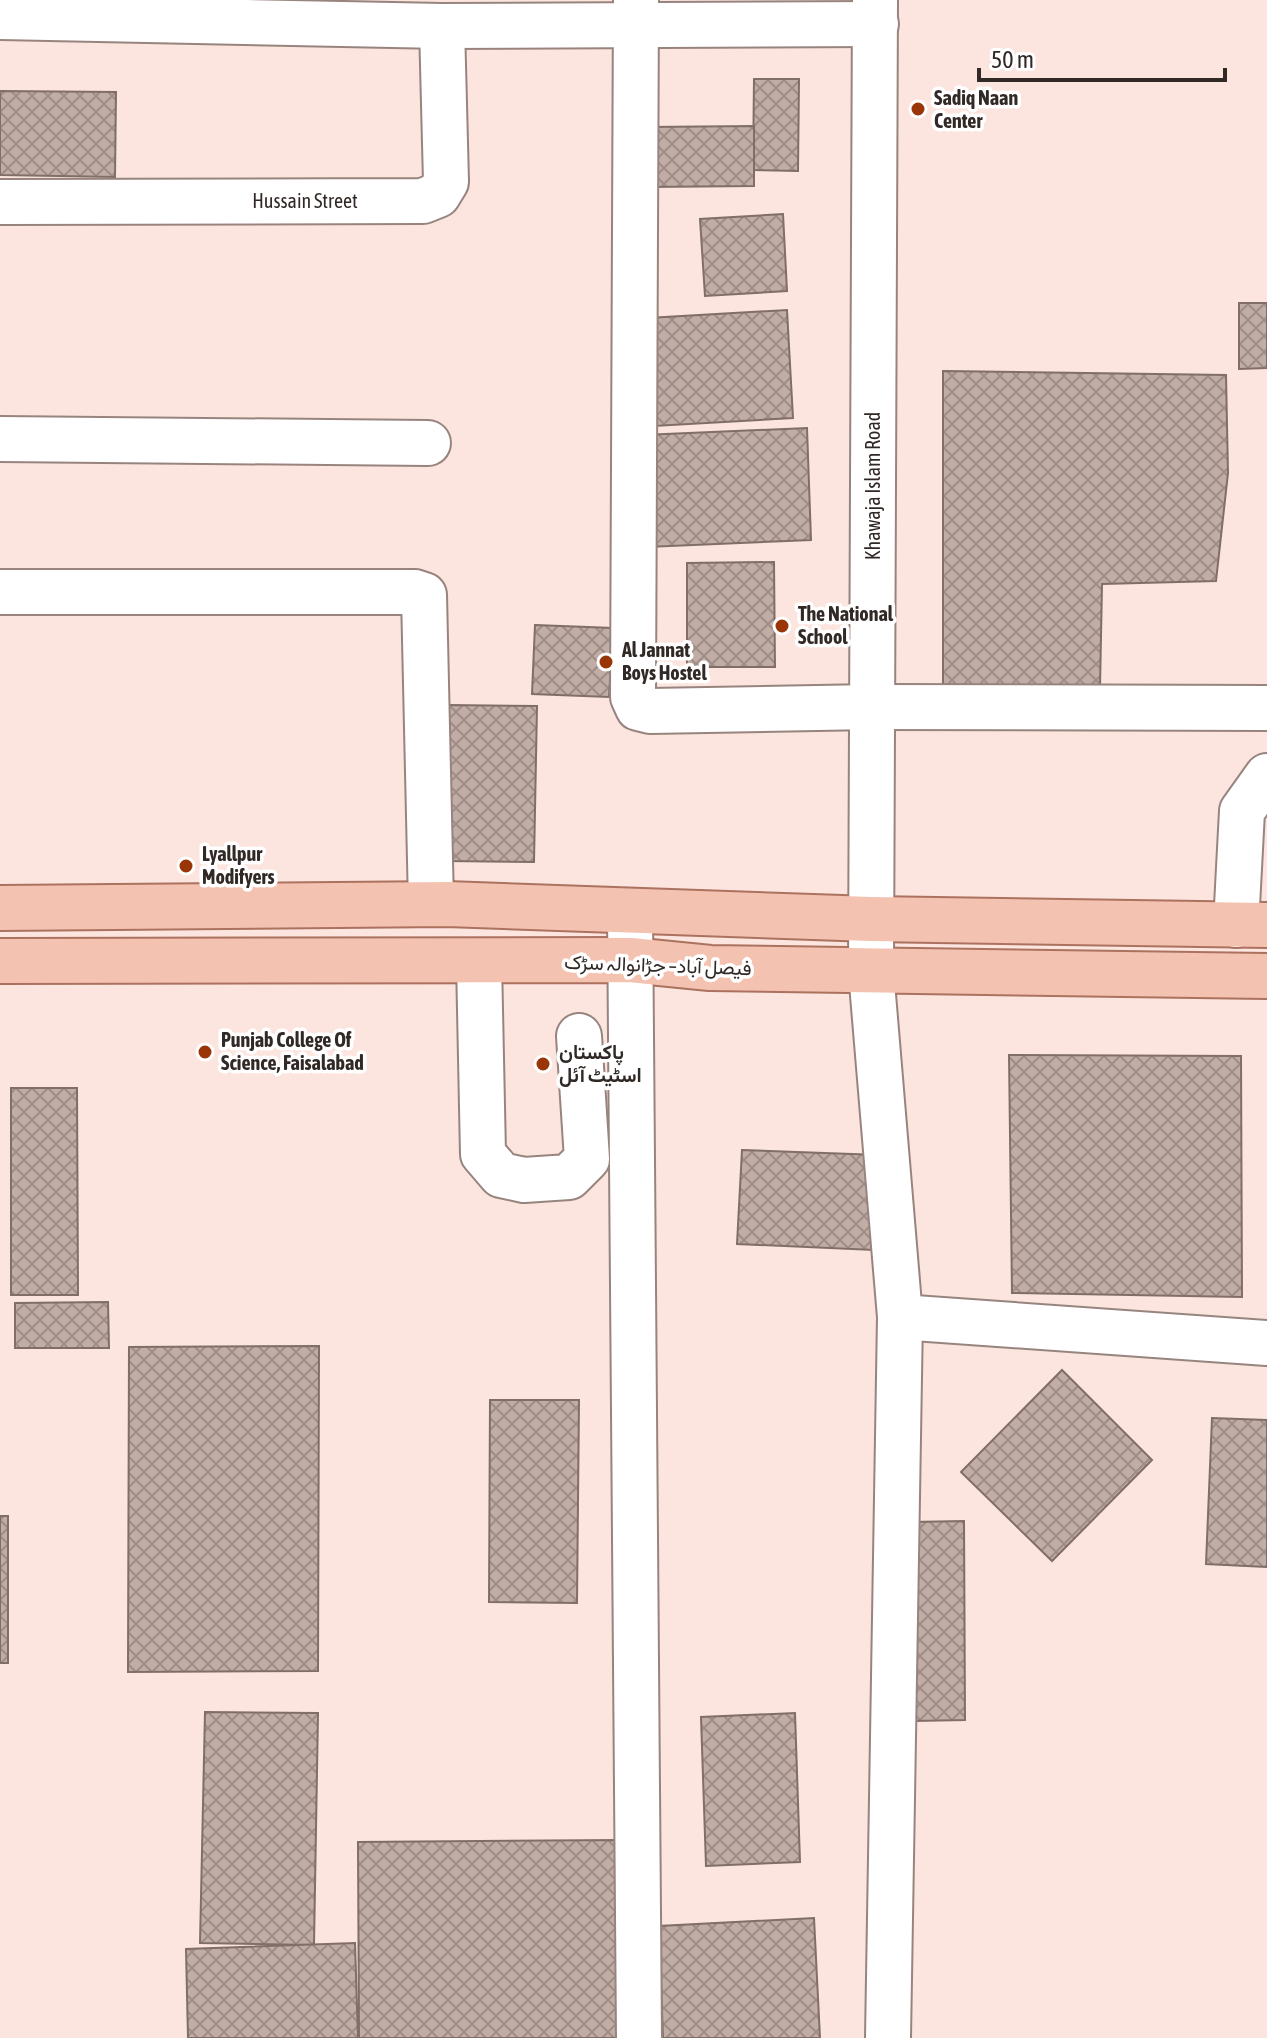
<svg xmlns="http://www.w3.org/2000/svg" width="1267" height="2038" font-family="'Asap Condensed',Vazirmatn,sans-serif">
<defs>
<pattern id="building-cross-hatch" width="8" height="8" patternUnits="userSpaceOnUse" patternTransform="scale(2)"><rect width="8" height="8" fill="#c2ada6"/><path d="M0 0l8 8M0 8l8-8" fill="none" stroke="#9e8d87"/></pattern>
</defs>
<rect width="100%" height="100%" fill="#fbe5de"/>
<g fill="url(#building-cross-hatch)" stroke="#806e67" stroke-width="2">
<polygon points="754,79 799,79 798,171 753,170"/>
<polygon points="0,91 116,92 115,177 0,175"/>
<polygon points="754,126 754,186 648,187 648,127"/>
<polygon points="783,214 787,291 705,296 700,219"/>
<polygon points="1239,303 1267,303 1267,368 1239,369"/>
<polygon points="787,310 793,418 654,426 648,318"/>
<polygon points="943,371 1226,375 1228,473 1216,581 1102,584 1100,688 943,693"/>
<polygon points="807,428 811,540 647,547 643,435"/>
<polygon points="774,562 775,667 687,667 687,563"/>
<polygon points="535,625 613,628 609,697 532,694"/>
<polygon points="448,705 537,706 534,862 446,861"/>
<polygon points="1009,1055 1241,1056 1242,1297 1012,1293"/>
<polygon points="11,1088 77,1088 78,1295 11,1295"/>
<polygon points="742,1150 879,1155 874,1250 737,1244"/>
<polygon points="108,1302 109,1348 15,1348 15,1303"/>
<polygon points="319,1346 318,1671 128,1672 129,1347"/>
<polygon points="1062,1370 1152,1460 1052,1561 961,1472"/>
<polygon points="490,1400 579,1400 577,1603 489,1602"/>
<polygon points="1212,1418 1267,1420 1267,1567 1206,1564"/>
<rect x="0" y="1516" width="8" height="147"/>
<polygon points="964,1521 965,1720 914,1721 912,1522"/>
<polygon points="205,1712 318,1713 314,1945 200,1943"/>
<polygon points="795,1713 800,1862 706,1866 701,1717"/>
<polygon points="621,1840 621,2038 359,2038 358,1842"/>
<polygon points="814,1918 820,2038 663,2038 659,1926"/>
<polygon points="355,1943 358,2038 188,2038 186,1949"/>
</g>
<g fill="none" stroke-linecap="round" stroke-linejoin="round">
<defs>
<g id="minor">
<polyline points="636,0 633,697 638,708 650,711 872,707 1267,708"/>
<polyline points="875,0 871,971 900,1317 888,2038"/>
<polyline points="0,17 442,26 876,24"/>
<polyline points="0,202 423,201 438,195 446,182 442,26"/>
<polyline points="0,439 428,443"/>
<polyline points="0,592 415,592 424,595 431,904"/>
<polyline points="630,911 639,2038"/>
<polyline points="1236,925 1242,811 1267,776"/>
<polyline points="479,962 483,1154 501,1175 524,1180 569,1177 587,1159 579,1036"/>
<polyline points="900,1317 1267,1343"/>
</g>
<g id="major">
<polyline points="0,908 447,904 871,919 1267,925"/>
<polyline points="0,961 630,960 710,968 1267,976"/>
</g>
</defs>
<use href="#minor" stroke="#98847e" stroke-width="48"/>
<use href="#major" stroke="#ab725f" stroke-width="48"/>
<use href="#minor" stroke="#fff" stroke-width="44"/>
<use href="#major" stroke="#f4c2b1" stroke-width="44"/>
</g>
<g fill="#9a3507" stroke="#fff" stroke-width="3">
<circle cx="918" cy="109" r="8"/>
<circle cx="782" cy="626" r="8"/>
<circle cx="606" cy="662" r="8"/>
<circle cx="186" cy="866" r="8"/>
<circle cx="205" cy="1052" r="8"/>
<circle cx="543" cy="1064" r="8"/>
</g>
<g text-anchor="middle" stroke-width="7" stroke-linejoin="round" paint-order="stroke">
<g font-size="20" font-weight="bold" fill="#312926" stroke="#fff" text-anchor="start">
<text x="934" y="105">Sadiq Naan<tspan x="934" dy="23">Center</tspan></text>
<text x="798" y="621">The National<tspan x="798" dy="23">School</tspan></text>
<text x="622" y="657">Al Jannat<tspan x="622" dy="23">Boys Hostel</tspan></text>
<text x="202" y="861">Lyallpur<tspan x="202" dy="23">Modifyers</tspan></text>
<text x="221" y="1047">Punjab College Of<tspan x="221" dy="23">Science, Faisalabad</tspan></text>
<text x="559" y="1059">پاکستان<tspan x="559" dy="23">اسٹیٹ آئل</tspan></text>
</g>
<g font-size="20" fill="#312926" stroke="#fff">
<text x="305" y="208">Hussain Street</text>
<text transform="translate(873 486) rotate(-90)" y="7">Khawaja Islam Road</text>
<text transform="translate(658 965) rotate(2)" y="7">فیصل آباد– جڑانوالہ سڑک</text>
</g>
</g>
<path d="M979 68v12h246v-12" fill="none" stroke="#312926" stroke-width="4"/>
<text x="991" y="68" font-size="24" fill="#312926" stroke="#ffffff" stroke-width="6" paint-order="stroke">50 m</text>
</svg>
